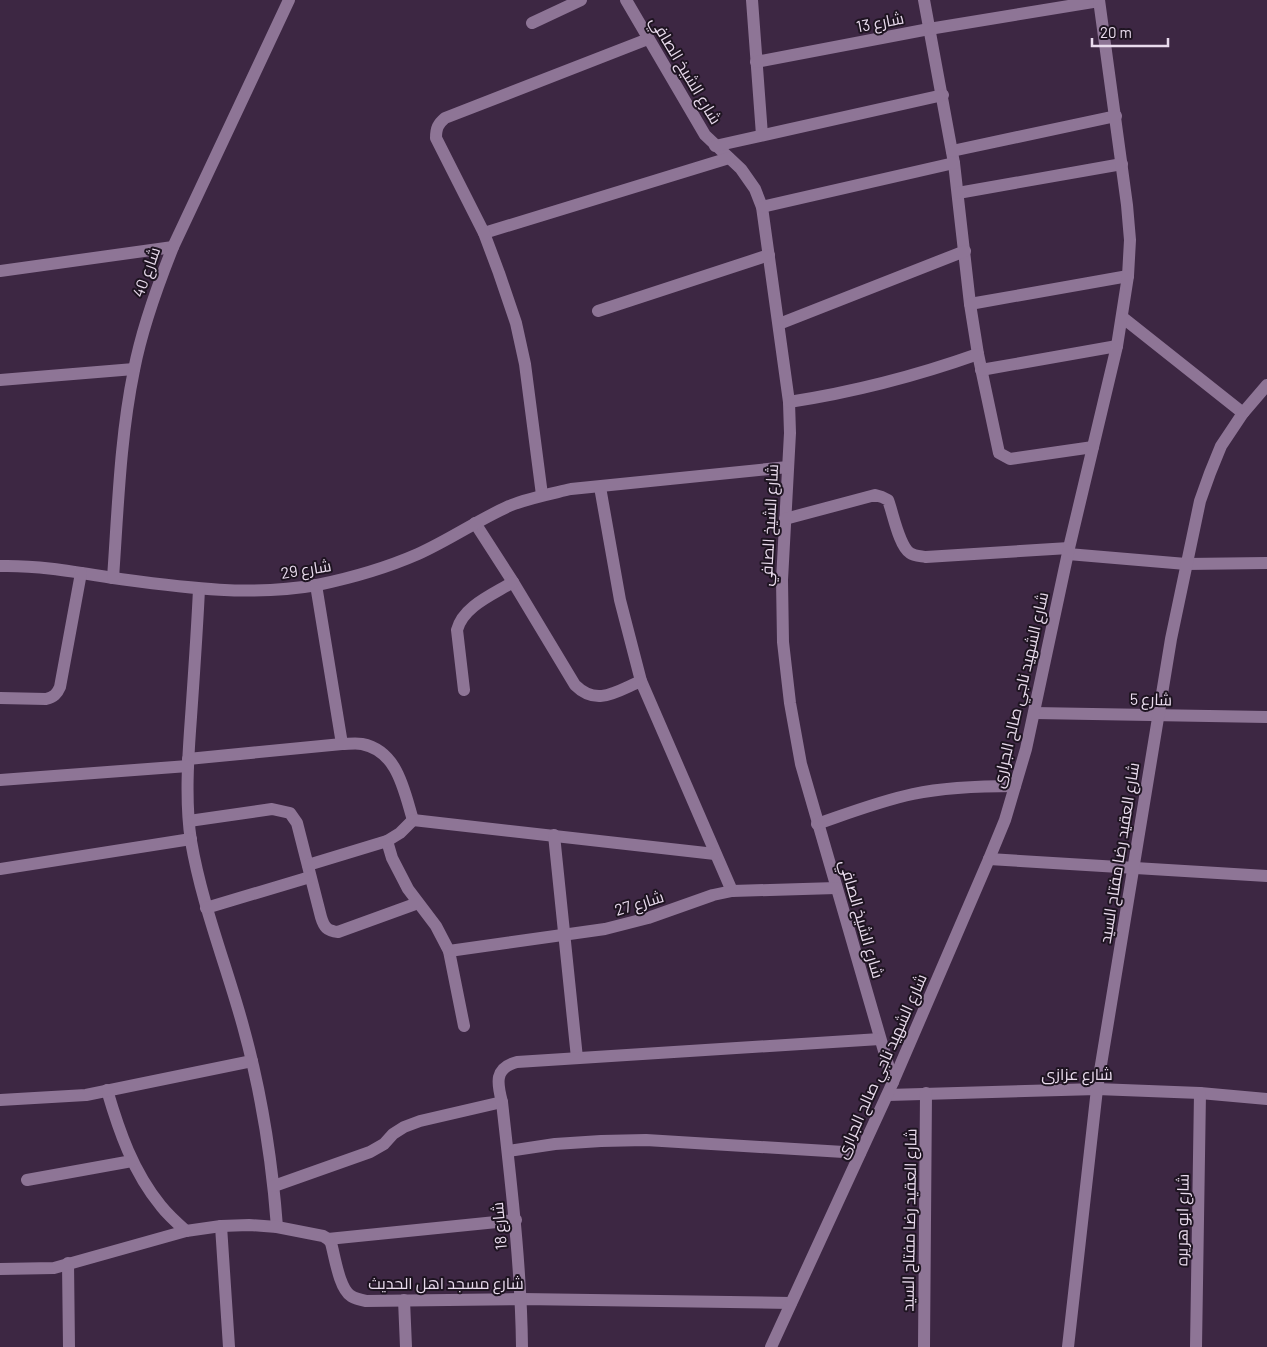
<svg xmlns="http://www.w3.org/2000/svg" width="1267" height="1347" font-family="Barlow,Cairo,sans-serif">
<rect width="100%" height="100%" fill="#3d2743"/>
<g fill="none" stroke-linecap="round" stroke-linejoin="round">
<g stroke="#8e7596" stroke-width="12">
<polyline points="626,0 705,135 741,169 755,189 762,207 789,402 790,433 782,580 783,642 790,703 801,764 893,1082"/>
<polyline points="752,0 762,135"/>
<polyline points="924,0 954,163 970,304 978,354 999,453 1010,459 1093,447"/>
<polyline points="532,23 581,0"/>
<polyline points="756,62 929,29 1099,1"/>
<polyline points="715,146 943,95"/>
<polyline points="952,151 1116,116"/>
<polyline points="958,193 1122,164"/>
<polyline points="762,207 954,163"/>
<polyline points="484,233 729,158"/>
<polyline points="0,271 173,247"/>
<polyline points="970,304 1128,276"/>
<polyline points="598,311 769,255"/>
<polyline points="1122,317 1243,413"/>
<polyline points="779,324 965,251"/>
<polyline points="981,370 1117,346"/>
<polyline points="0,380 134,369"/>
<path d="M789 402C854 392 916 376 978 354"/>
<polyline points="600,487 620,600 641,681 732,891"/>
<path d="M542 495 525 364 516 323 499 273 484 233 436 138C436 128 438 124 445 118L648 39"/>
<path d="M785 519 875 495 882 497 888 500C893 513 899 546 910 553 914 556 921 556 926 557L1069 548"/>
<path d="M475 523 513 582 575 685C597 707 617 691 641 681"/>
<polyline points="1068,554 1186,564 1267,563"/>
<path d="M0 566C38 565 76 572 113 578 181 587 249 597 317 585 351 578 386 568 418 554 449 540 478 520 509 506 528 498 550 494 571 489L788 467"/>
<path d="M113 578C118 508 120 438 134 370 142 328 157 287 173 247L289 0"/>
<polyline points="316,585 342,744"/>
<path d="M199 589C197 632 194 674 191 717 188 757 185 802 191 841 202 905 226 964 243 1026 261 1091 272 1160 277 1227"/>
<path d="M464 690 457 630C463 606 494 594 513 582"/>
<path d="M0 698 46 699C54 697 57 694 60 687L81 573"/>
<polyline points="1034,713 1267,717"/>
<path d="M188 759 342 744C348 744 356 743 362 744 398 751 404 791 413 820"/>
<polyline points="0,780 188,766"/>
<polyline points="413,820 715,854"/>
<path d="M189 821 272 809 290 813 297 823 321 917C324 927 327 931 338 932L418 903"/>
<path d="M817 824C849 813 880 801 913 794 946 787 981 786 1015 786"/>
<polyline points="554,835 577,1058"/>
<polyline points="387,841 392,858 408,889 436,926 449,951 464,1026"/>
<polyline points="989,859 1267,876"/>
<polyline points="308,865 387,841 400,833 413,820"/>
<polyline points="0,869 191,839"/>
<polyline points="206,908 310,877"/>
<polyline points="449,951 605,929 648,918 713,895 732,891 836,888"/>
<path d="M107 1090C119 1131 133 1172 161 1206 168 1215 177 1223 186 1231"/>
<polyline points="888,1095 1097,1089 1200,1093 1267,1099"/>
<polyline points="0,1100 86,1095 252,1061"/>
<polyline points="508,1151 555,1144 601,1141 646,1140 860,1153"/>
<polyline points="27,1180 132,1161"/>
<polyline points="274,1186 370,1152 384,1144 393,1134 404,1127 420,1121 502,1102"/>
<polyline points="221,1226 229,1347"/>
<polyline points="328,1239 516,1220"/>
<polyline points="68,1263 69,1347"/>
<path d="M0 1269 54 1268 186 1231 221 1226 249 1225 277 1227 323 1236 328 1239 331 1243C335 1257 339 1288 351 1296 356 1299 361 1300 366 1301L522 1299 791 1303"/>
<polyline points="404,1300 406,1347"/>
<path d="M522 1347C521 1265 511 1184 502 1102 497 1083 494 1068 517 1062L880 1039"/>
<polyline points="924,1347 926,1093"/>
<polyline points="1068,1347 1097,1089 1171,639 1200,501 1210,473 1221,446 1243,413 1267,385"/>
<polyline points="1196,1347 1200,1093"/>
</g>
<polyline stroke="#8e7596" stroke-width="12" points="771,1347 893,1082 989,859 1005,820 1026,749 1069,548 1117,346 1128,276 1130,240 1127,205 1099,0"/>
</g>
<g text-anchor="middle" stroke-width="4" stroke-linejoin="round" paint-order="stroke">
<g font-size="16" fill="#e9dbed" stroke="#1e1421">
<text transform="translate(880 22) rotate(-11)" y="6">شارع 13</text>
<text transform="translate(686 70) rotate(59)" y="6">شارع الشيخ الصافي</text>
<text transform="translate(146 272) rotate(-70)" y="6">شارع 40</text>
<text transform="translate(769 525) rotate(-87)" y="6">شارع الشيخ الصافي</text>
<text transform="translate(306 569) rotate(-9)" y="6">شارع 29</text>
<text transform="translate(1020 690) rotate(-77)" y="6">شارع الشهيد ناجي صالح الجرارى</text>
<text transform="translate(1151 699) rotate(1)" y="6">شارع 5</text>
<text transform="translate(1119 853) rotate(-81)" y="6">شارع العقيد رضا مفتاح السيد</text>
<text transform="translate(639 903) rotate(-17)" y="6">شارع 27</text>
<text transform="translate(862 919) rotate(74)" y="6">شارع الشيخ الصافي</text>
<text transform="translate(881 1066) rotate(-66)" y="6">شارع الشهيد ناجي صالح الجرارى</text>
<text x="1077" y="1080">شارع عزازى</text>
<text transform="translate(909 1220) rotate(-89)" y="6">شارع العقيد رضا مفتاح السيد</text>
<text transform="translate(1182 1220) rotate(-89)" y="6">شارع ابو هريره</text>
<text transform="translate(499 1226) rotate(-95)" y="6">شارع 18</text>
<text x="446" y="1289">شارع مسجد اهل الحديث</text>
</g>
</g>
<path d="M1092 38v8h76v-8" fill="none" stroke="#e9dbed" stroke-width="2.5"/>
<text x="1100" y="38" font-size="15" fill="#e9dbed" stroke="#1e1421" stroke-width="4" paint-order="stroke">20 m</text>
</svg>
